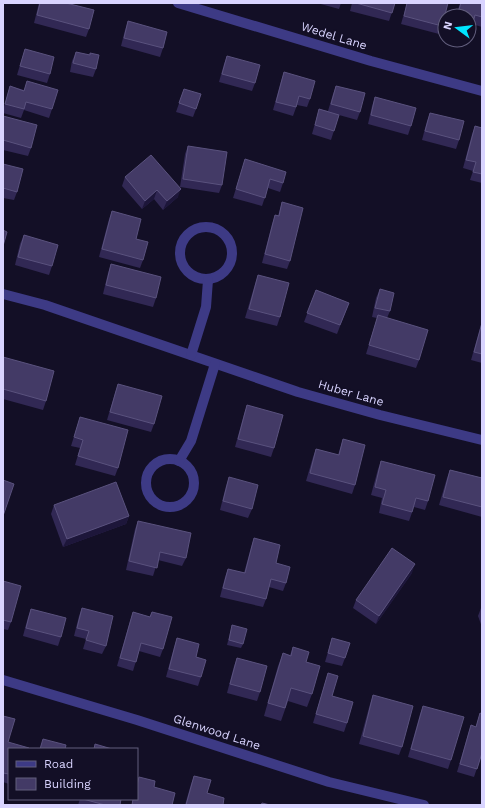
<svg xmlns="http://www.w3.org/2000/svg" width="485" height="808" font-family="'Work Sans',sans-serif">
<rect width="100%" height="100%" fill="#130f26"/>
<g fill="none" stroke-linecap="round" stroke-linejoin="round">
<g stroke="#3d3a85" stroke-width="10">
<polyline points="178,3 371,61 482,91"/>
<circle cx="206" cy="253" r="26"/>
<polyline points="3,294 45,305 298,392 380,415 482,440"/>
<polyline points="191,355 206,307 208,280"/>
<circle cx="170" cy="483" r="24"/>
<polyline points="179,461 191,441 215,364"/>
<polyline points="3,680 137,720 329,782 424,805"/>
</g>
</g>
<g fill="#312854">
<polygon points="39,3 66,3 89,29 86,37 34,23"/>
<polygon points="317,3 341,3 339,9"/>
<polygon points="352,3 395,3 389,21 350,11"/>
<polygon points="407,3 448,3 442,26 439,34 401,24"/>
<polygon points="460,3 482,3 482,27 472,24 469,36 469,16 456,16"/>
<polygon points="128,21 163,48 160,57 121,46 125,30"/>
<polygon points="458,40 467,40 467,42"/>
<polygon points="25,49 50,74 47,83 17,75 22,58"/>
<polygon points="76,52 90,55 90,53 96,69 93,77 70,72 72,61"/>
<polygon points="227,56 255,83 252,91 219,82 224,64"/>
<polygon points="284,72 310,99 307,107 297,105 293,116 273,110 281,81"/>
<polygon points="27,81 52,109 49,118 24,110 21,118 3,113 3,110 10,86 24,90"/>
<polygon points="336,86 360,112 357,120 339,115 331,140 312,134 319,109 328,111 333,94"/>
<polygon points="184,89 196,109 193,117 176,112"/>
<polygon points="375,97 411,126 408,135 368,124 372,106"/>
<polygon points="430,113 459,140 456,149 422,140 427,121"/>
<polygon points="3,116 31,148 28,156 3,150"/>
<polygon points="475,126 482,128 482,183 470,180 473,171 463,168 472,134"/>
<polygon points="188,146 222,185 219,193 180,187 185,154"/>
<polygon points="245,159 283,183 280,192 268,188 262,206 233,198"/>
<polygon points="3,164 17,192 14,200 3,198"/>
<polygon points="125,177 178,197 163,210 154,199 142,209 122,186"/>
<polygon points="282,202 290,261 287,269 262,263 272,224 275,215 278,216"/>
<polygon points="112,211 136,239 143,260 140,268 99,257 109,219"/>
<polygon points="24,235 52,266 49,275 15,265 20,244"/>
<polygon points="111,264 156,298 153,307 103,294 108,273"/>
<polygon points="258,275 280,317 277,326 245,318 255,284"/>
<polygon points="380,289 390,311 387,318 419,360 416,368 366,354 377,318 372,317 376,298"/>
<polygon points="316,290 349,303 337,334 304,322"/>
<polygon points="482,321 482,363 471,360"/>
<polygon points="3,357 46,401 43,410 3,399"/>
<polygon points="118,384 154,424 151,432 107,420 115,393"/>
<polygon points="247,405 274,448 271,457 235,447 244,414"/>
<polygon points="80,417 118,468 115,476 75,465 80,448 71,446"/>
<polygon points="343,439 355,485 352,494 306,481 313,457 316,449 338,455"/>
<polygon points="381,461 428,501 425,510 414,507 409,521 379,513 382,498 371,495 378,469"/>
<polygon points="450,470 482,478 482,517 439,505 447,478"/>
<polygon points="229,477 252,509 248,518 220,510 226,486"/>
<polygon points="54,505 129,516 126,524 63,547 51,514"/>
<polygon points="138,521 186,558 182,566 158,560 153,576 126,570 135,529"/>
<polygon points="254,538 276,563 286,583 283,591 269,587 266,599 263,607 220,597 225,577 228,569 244,573 251,547"/>
<polygon points="412,573 376,624 353,608 356,600"/>
<polygon points="3,581 11,622 8,630 3,629"/>
<polygon points="482,607 482,627 478,616 481,608"/>
<polygon points="82,608 106,646 102,654 83,649 86,639 74,636 79,616"/>
<polygon points="31,609 61,637 58,646 23,636 28,617"/>
<polygon points="133,612 150,617 152,612 163,649 160,657 139,651 133,671 117,666 130,621"/>
<polygon points="232,625 243,644 241,648 227,645"/>
<polygon points="177,638 196,657 201,677 198,686 166,677 174,647"/>
<polygon points="332,638 345,658 342,666 325,662"/>
<polygon points="293,647 306,662 312,694 307,707 288,701 281,721 264,716 278,666 283,653 290,655"/>
<polygon points="237,658 260,692 257,701 227,693 234,666"/>
<polygon points="328,673 332,696 347,723 344,732 313,723"/>
<polygon points="373,695 402,747 399,755 359,744 370,704"/>
<polygon points="423,706 451,760 448,769 408,757 420,714"/>
<polygon points="480,713 482,714 482,759 480,759 474,777 457,772 468,734 471,725 476,727"/>
<polygon points="3,716 8,742 9,784 3,782"/>
<polygon points="194,776 207,793 223,805 185,805 191,784"/>
<polygon points="80,799 121,799 120,805 78,805"/>
</g>
<g fill="#1d163a">
<polygon points="181,189 178,197 163,210 167,201"/>
<polygon points="157,190 154,199 142,209 145,201"/>
<polygon points="129,516 126,524 63,547 67,539"/>
<polygon points="415,564 412,573 376,624 379,616"/>
</g>
<g fill="#433a66" stroke="#5a527e">
<polygon points="40,3 66,3 94,10 89,29 37,15"/>
<polygon points="356,3 395,3 392,13"/>
<polygon points="407,3 448,3 442,26 404,16"/>
<polygon points="461,3 482,3 482,17 475,15 470,34 469,34 469,16 457,16"/>
<polygon points="128,21 167,32 163,48 124,38"/>
<polygon points="25,49 54,57 50,74 20,66"/>
<polygon points="76,52 90,55 90,53 99,55 96,69 73,63"/>
<polygon points="227,56 260,65 255,83 222,74"/>
<polygon points="284,72 315,81 310,99 299,96 296,107 276,102"/>
<polygon points="27,81 58,90 52,109 26,102 24,109 5,104 10,86 24,91"/>
<polygon points="336,86 365,93 360,112 331,104"/>
<polygon points="184,89 201,94 196,109 179,103"/>
<polygon points="375,97 416,108 411,126 371,115"/>
<polygon points="319,109 339,115 334,131 315,125"/>
<polygon points="430,113 464,121 459,140 425,131"/>
<polygon points="3,116 37,125 31,148 3,140"/>
<polygon points="475,126 482,128 482,174 473,172 476,162 466,160"/>
<polygon points="188,146 227,152 222,185 183,179"/>
<polygon points="151,155 181,189 167,201 157,190 145,201 125,177"/>
<polygon points="245,159 286,172 283,183 270,179 265,198 236,189"/>
<polygon points="3,164 23,169 17,192 3,188"/>
<polygon points="282,202 303,208 290,261 265,254 275,215 279,216"/>
<polygon points="112,211 141,219 136,239 148,242 143,260 102,249"/>
<polygon points="3,230 7,232 3,246"/>
<polygon points="24,235 58,245 52,266 18,257"/>
<polygon points="111,264 161,277 156,298 106,285"/>
<polygon points="258,275 289,283 280,317 249,309"/>
<polygon points="380,289 394,293 390,311 375,308"/>
<polygon points="316,290 349,303 340,325 307,313"/>
<polygon points="378,315 428,330 419,360 369,345"/>
<polygon points="482,323 482,354 474,352"/>
<polygon points="3,357 54,371 46,401 3,389"/>
<polygon points="118,384 162,396 154,424 110,412"/>
<polygon points="247,405 283,415 274,448 238,439"/>
<polygon points="80,417 128,430 118,468 78,456 83,440 74,437"/>
<polygon points="343,439 365,445 355,485 310,473 316,449 339,455"/>
<polygon points="381,461 435,475 428,501 416,498 412,512 382,504 386,490 375,487"/>
<polygon points="450,470 482,478 482,507 443,497"/>
<polygon points="229,477 258,485 252,509 223,501"/>
<polygon points="3,480 14,484 3,516"/>
<polygon points="116,482 129,516 67,539 54,505"/>
<polygon points="138,521 191,533 186,558 160,552 157,568 129,561"/>
<polygon points="254,538 280,545 276,563 290,567 286,583 271,579 266,599 223,588 228,569 245,573"/>
<polygon points="392,548 415,564 379,616 356,600"/>
<polygon points="3,581 21,586 11,622 3,620"/>
<polygon points="82,608 113,616 106,646 86,640 89,631 77,628"/>
<polygon points="31,609 66,618 61,637 26,628"/>
<polygon points="133,612 150,617 152,612 172,617 163,649 141,643 136,662 120,658"/>
<polygon points="232,625 247,629 243,644 229,640"/>
<polygon points="177,638 199,644 196,657 206,660 201,677 169,669"/>
<polygon points="332,638 350,643 345,658 328,653"/>
<polygon points="293,647 309,652 306,662 320,666 312,694 291,688 285,708 268,703 283,653 291,656"/>
<polygon points="237,658 267,666 260,692 230,684"/>
<polygon points="328,673 338,676 332,696 353,702 347,723 316,714"/>
<polygon points="373,695 413,706 402,747 363,736"/>
<polygon points="423,706 464,717 451,760 411,749"/>
<polygon points="480,713 482,714 482,753 477,769 460,764 471,725 476,727"/>
<polygon points="3,716 15,719 8,742 29,748 29,749 9,749 9,774 3,773"/>
<polygon points="43,739 66,745 65,749 40,749"/>
<polygon points="95,744 112,749 94,749"/>
<polygon points="194,776 211,780 207,793 224,798 223,805 186,805"/>
<polygon points="139,777 155,781 154,787 175,793 172,805 132,805 133,799 137,799 137,785"/>
<polygon points="83,799 121,799 120,805 105,805"/>
<polygon points="262,803 270,805 261,805"/>
</g>
<g text-anchor="middle" stroke-width="3.5" stroke-linejoin="round" paint-order="stroke">
<g font-size="12" fill="#d9d4ff" stroke="#130f26">
<text transform="translate(334 36) rotate(17)" y="4">Wedel Lane</text>
<text transform="translate(351 393) rotate(16)" y="4">Huber Lane</text>
<text transform="translate(217 732) rotate(18)" y="4">Glenwood Lane</text>
</g>
</g>
<rect width="485" height="808" fill="none" stroke="#d9d4ff" stroke-width="8"/>
<rect x="8" y="748" width="130" height="52" fill="#130f26" stroke="#625e7d"/>
<rect x="16" y="761" width="20" height="6" fill="#3d3a85" stroke="#625e7d"/>
<text x="44" y="768" font-size="12" fill="#d9d4ff">Road</text>
<rect x="16" y="778" width="20" height="12" fill="#433a66" stroke="#625e7d"/>
<text x="44" y="788" font-size="12" fill="#d9d4ff">Building</text>
<g transform="translate(457 28) rotate(285)"><circle r="19" fill="#130f26" stroke="#625e7d"/>
<path d="M0-3L7 15L0 10L-7 15Z" fill="#00e5ff"/>
<text y="-6" font-size="11" font-weight="bold" text-anchor="middle" fill="#d9d4ff">N</text>
</g>
</svg>
